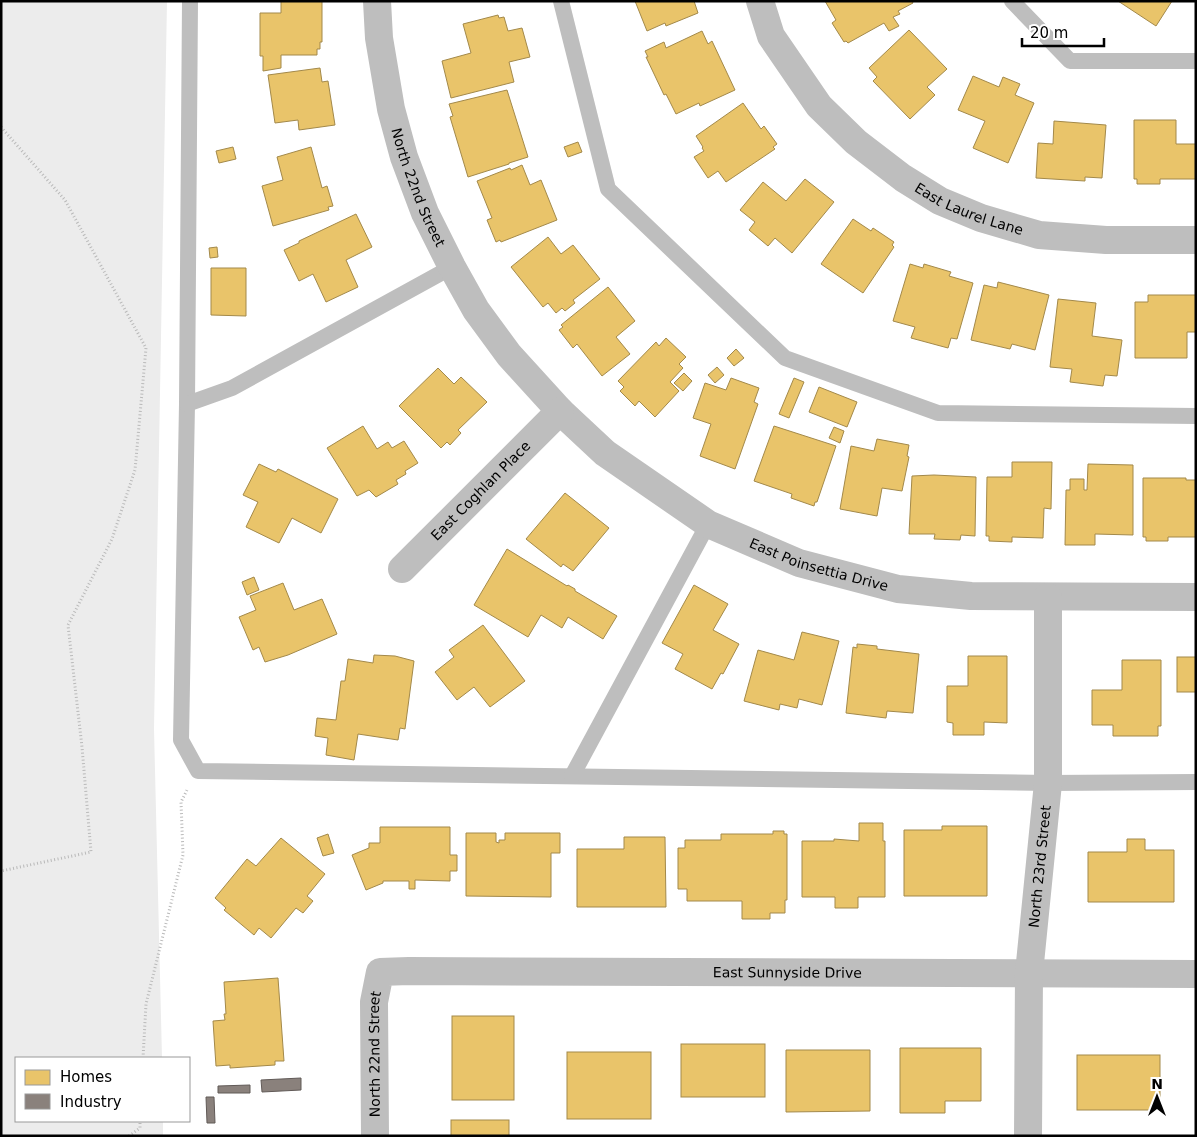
<svg xmlns="http://www.w3.org/2000/svg" width="1197" height="1137" font-family="'DejaVu Sans',sans-serif">
<rect width="100%" height="100%" fill="#fff"/>
<polygon fill="#ececec" points="1,1 167,1 154,729 162,1058 16,1058 16,1121 163,1121 163,1136 1,1136"/>
<g fill="#e9c46a" stroke="#a3894a">
<polygon points="281,1 322,1 322,42 320,42 320,49 317,49 317,55 281,55 281,68 263,71 263,56 260,56 260,13 281,13"/>
<polygon points="635,1 694,1 698,13 666,26 665,23 647,31"/>
<polygon points="825,1 912,1 913,3 898,11 900,14 893,17 899,26 889,31 884,23 848,43 846,41 844,42 832,23 836,20"/>
<polygon points="1118,1 1172,1 1156,26"/>
<polygon points="498,15 499,18 504,17 508,31 522,28 530,57 509,62 514,82 451,98 442,61 471,53 463,24"/>
<polygon points="909,30 947,69 927,87 935,95 910,119 873,81 877,77 869,68"/>
<polygon points="702,31 708,44 712,41 735,90 700,106 699,103 676,114 666,94 664,95 646,57 648,57 645,51 664,42 666,48"/>
<polygon points="320,68 322,82 328,81 335,125 299,130 298,120 275,123 268,75"/>
<polygon points="973,76 999,87 1003,77 1020,84 1015,95 1034,103 1008,163 973,148 985,121 958,110"/>
<polygon points="507,90 528,157 509,163 509,164 468,177 450,117 453,116 449,104"/>
<polygon points="743,103 761,129 764,126 777,144 773,147 775,149 726,182 718,171 708,178 694,157 704,151 702,148 703,147 696,136"/>
<polygon points="1134,120 1176,120 1176,144 1196,144 1196,179 1160,179 1160,184 1137,184 1137,179 1134,179"/>
<polygon points="1054,121 1106,125 1102,178 1085,177 1085,181 1036,178 1038,143 1053,144"/>
<polygon points="578,142 582,152 568,157 564,147"/>
<polygon points="233,147 236,159 219,163 216,151"/>
<polygon points="311,147 322,188 327,186 333,206 328,207 329,210 273,226 262,186 283,180 277,157"/>
<polygon points="522,165 530,185 541,180 557,220 501,242 500,240 496,242 487,220 492,218 477,181 510,168 511,170"/>
<polygon points="805,179 834,202 792,253 775,238 768,246 749,230 755,222 740,210 763,182 786,201"/>
<polygon points="356,214 372,247 346,260 358,287 326,302 313,274 299,281 284,250 299,243 299,241"/>
<polygon points="853,219 871,231 873,228 894,242 892,245 894,247 863,293 821,264"/>
<polygon points="548,237 561,254 573,245 600,279 573,300 575,303 565,311 562,308 556,313 548,303 543,307 511,267"/>
<polygon points="217,247 218,257 210,258 209,248"/>
<polygon points="910,264 923,268 924,264 951,272 949,276 973,283 957,339 951,338 948,348 911,338 915,327 893,321"/>
<polygon points="211,268 246,268 246,316 211,315"/>
<polygon points="998,282 1049,295 1035,350 1012,344 1010,349 971,340 984,285 997,288"/>
<polygon points="608,287 635,321 616,337 630,354 602,376 577,344 573,348 559,330 563,327 561,325"/>
<polygon points="1148,295 1196,295 1196,332 1187,332 1187,358 1135,358 1135,302 1148,302"/>
<polygon points="1058,299 1096,303 1092,336 1122,340 1117,376 1105,375 1103,386 1070,382 1072,369 1050,367"/>
<polygon points="666,338 686,357 679,364 683,368 670,382 679,391 655,417 639,401 635,406 620,391 624,387 618,381 656,342 659,346"/>
<polygon points="736,349 744,358 734,366 727,358"/>
<polygon points="717,367 724,375 715,383 708,375"/>
<polygon points="438,368 454,384 461,377 487,402 458,430 461,433 450,445 447,442 441,448 399,406"/>
<polygon points="684,373 692,381 683,391 674,383"/>
<polygon points="731,378 759,388 754,402 758,404 735,469 700,456 711,424 693,418 705,383 726,390"/>
<polygon points="794,378 804,382 789,418 779,414"/>
<polygon points="819,387 857,402 847,427 809,412"/>
<polygon points="363,426 377,449 388,442 392,448 404,441 418,463 405,471 406,474 396,480 398,484 376,497 369,490 357,496 327,448"/>
<polygon points="774,426 836,446 817,502 815,502 814,506 791,498 792,494 754,481"/>
<polygon points="834,427 844,431 840,443 829,438"/>
<polygon points="877,439 909,445 907,456 909,457 902,491 882,488 877,516 840,509 851,446 874,451"/>
<polygon points="1012,462 1052,462 1051,509 1044,508 1043,538 1012,537 1012,542 989,541 989,536 986,536 987,477 1012,477"/>
<polygon points="259,464 276,472 278,469 338,499 321,533 292,518 279,543 246,527 258,502 243,495"/>
<polygon points="1088,464 1133,465 1133,535 1095,534 1095,545 1065,545 1066,490 1070,490 1070,479 1084,479 1084,490 1087,490"/>
<polygon points="934,475 976,477 975,536 961,535 960,540 934,539 935,534 909,534 912,476"/>
<polygon points="1143,478 1186,478 1186,480 1196,480 1196,537 1168,537 1168,541 1146,541 1146,537 1143,537"/>
<polygon points="565,493 609,528 573,571 563,564 561,567 526,539"/>
<polygon points="507,549 567,586 568,585 575,589 575,591 617,616 603,639 568,617 562,628 541,615 528,637 474,605"/>
<polygon points="254,577 259,590 247,595 242,582"/>
<polygon points="283,583 294,610 322,599 337,634 288,655 265,662 259,647 253,650 239,617 256,610 250,596"/>
<polygon points="694,585 728,604 713,630 739,644 723,674 721,673 712,689 675,669 683,654 662,643"/>
<polygon points="483,625 525,681 490,707 474,687 457,700 435,672 454,657 449,650"/>
<polygon points="802,632 839,641 822,705 799,699 797,708 780,704 779,710 744,701 758,650 794,660"/>
<polygon points="857,644 877,646 877,649 919,654 913,713 887,711 886,718 846,713 853,647 857,648"/>
<polygon points="374,655 395,656 414,661 405,729 400,728 398,740 358,734 354,760 326,755 328,738 315,736 317,718 336,720 341,681 345,681 348,659 373,663"/>
<polygon points="968,656 1007,656 1007,723 984,722 984,735 953,735 953,723 947,722 947,686 968,686"/>
<rect x="1177" y="657" width="19" height="35"/>
<polygon points="1122,660 1161,660 1161,726 1158,726 1158,736 1113,736 1113,725 1092,725 1092,690 1122,690"/>
<polygon points="859,823 883,823 883,841 885,841 885,897 858,897 858,908 835,908 835,897 802,897 802,841 834,841 834,839 859,841"/>
<polygon points="942,826 987,826 987,896 904,896 904,830 942,830"/>
<polygon points="380,827 450,827 450,855 457,855 457,871 450,871 450,881 415,880 415,889 409,889 409,881 383,881 383,883 366,890 352,855 369,848 369,843 380,843"/>
<polygon points="773,831 784,831 784,834 787,834 787,900 785,900 785,913 770,913 770,919 742,919 742,901 687,901 687,889 678,889 678,848 685,848 685,840 721,840 721,834 773,834"/>
<polygon points="466,833 496,833 496,842 499,843 499,840 505,840 505,833 560,833 560,853 551,853 551,897 466,896"/>
<polygon points="328,834 334,853 323,856 317,838"/>
<polygon points="624,837 665,837 666,907 577,907 577,849 624,849"/>
<polygon points="281,838 325,874 307,896 313,901 303,913 296,908 271,938 259,928 254,935 224,910 226,908 215,898 247,859 256,866"/>
<polygon points="1127,839 1145,839 1145,850 1174,850 1174,902 1088,902 1088,852 1127,852"/>
<polygon points="278,978 284,1061 275,1061 275,1065 230,1068 230,1065 216,1066 213,1021 225,1020 224,1014 226,1014 224,982"/>
<rect x="452" y="1016" width="62" height="84"/>
<rect x="681" y="1044" width="84" height="53"/>
<polygon points="900,1048 981,1048 981,1101 945,1101 945,1113 900,1113"/>
<polygon points="786,1050 870,1050 870,1111 786,1112"/>
<rect x="567" y="1052" width="84" height="67"/>
<rect x="1077" y="1055" width="83" height="55"/>
<rect x="451" y="1120" width="58" height="16"/>
</g>
<g fill="#8a817c" stroke="#615a57">
<polygon points="301,1078 301,1090 262,1092 261,1080"/>
<polygon points="250,1085 250,1093 218,1093 218,1086"/>
<polygon points="206,1097 214,1097 215,1123 207,1123"/>
</g>
<g fill="none" stroke-linecap="round" stroke-linejoin="round">
<g stroke="#b9b9b9" stroke-width="3" stroke-dasharray="1 2.5" stroke-linecap="butt">
<polyline points="1,127 65,200 146,348 135,470 112,539 68,625 82,747 91,852 1,871"/>
<polyline points="143,1058 146,1004 183,855 181,802 187,790"/>
<polyline points="129,1136 140,1128 140,1121"/>
</g>
<g stroke="#bebebe" stroke-width="16">
<polyline points="190,1 187,404 181,740 198,771 1048,783 1196,782"/>
<polyline points="561,1 608,189 785,358 938,413 1196,416"/>
<polyline points="1012,1 1070,61 1196,61"/>
<polyline points="187,404 232,388 452,267"/>
<polyline points="572,776 708,524"/>
</g>
<g stroke="#bebebe" stroke-width="28">
<path id="s1" d="M377 1 379 38 391 109 404 157 425 213 452 267 476 310 509 355 560 411 605 453 708 524 799 563 898 589 971 596 1196 597"/>
<path id="s2" d="M760 1 771 36 819 106 856 142 903 178 940 201 981 218 1039 235 1106 240H1196"/>
<path id="s3" d="M402 569 560 411"/>
<path id="s4" d="M375 1136 374 1002 380 972 409 971 1196 974"/>
<path id="s5" d="M1028 1136 1029 973 1048 783V597"/>
</g>
</g>
<g text-anchor="middle" stroke-width="5" stroke-linejoin="round" paint-order="stroke">
<g font-size="14" fill="#000" stroke="#fff">
<text dy="5" stroke="none"><textPath href="#s1" startOffset="192">North 22nd Street</textPath></text>
<text dy="5" stroke="none"><textPath href="#s2" startOffset="306">East Laurel Lane</textPath></text>
<text dy="5" stroke="none"><textPath href="#s3" startOffset="111">East Coghlan Place</textPath></text>
<text dy="5" stroke="none"><textPath href="#s1" startOffset="765">East Poinsettia Drive</textPath></text>
<text dy="5" stroke="none"><textPath href="#s5" startOffset="270">North 23rd Street</textPath></text>
<text dy="5" stroke="none"><textPath href="#s4" startOffset="572">East Sunnyside Drive</textPath></text>
<text dy="5" stroke="none"><textPath href="#s4" startOffset="82">North 22nd Street</textPath></text>
</g>
</g>
<rect width="1197" height="1137" fill="none" stroke="#000000" stroke-width="5"/>
<rect x="15" y="1057" width="175" height="65" fill="#ffffff" stroke="#999999"/>
<rect x="25" y="1070" width="25" height="15" fill="#e9c46a" stroke="#999999"/>
<text x="60" y="1082" font-size="15" fill="#000000">Homes</text>
<rect x="25" y="1094" width="25" height="15" fill="#8a817c" stroke="#999999"/>
<text x="60" y="1107" font-size="15" fill="#000000">Industry</text>
<g transform="translate(1157 1097)" stroke="#ffffff" stroke-width="4" paint-order="stroke">
<path d="M0-4L9 19L0 12L-9 19Z" fill="#000000"/>
<text y="-8" font-size="14" font-weight="bold" text-anchor="middle" fill="#000000">N</text>
</g>
<path d="M1022 38v8h82v-8" fill="none" stroke="#000000" stroke-width="2.5"/>
<text x="1030" y="38" font-size="15" fill="#000000" stroke="#ffffff" stroke-width="4" paint-order="stroke">20 m</text>
</svg>
